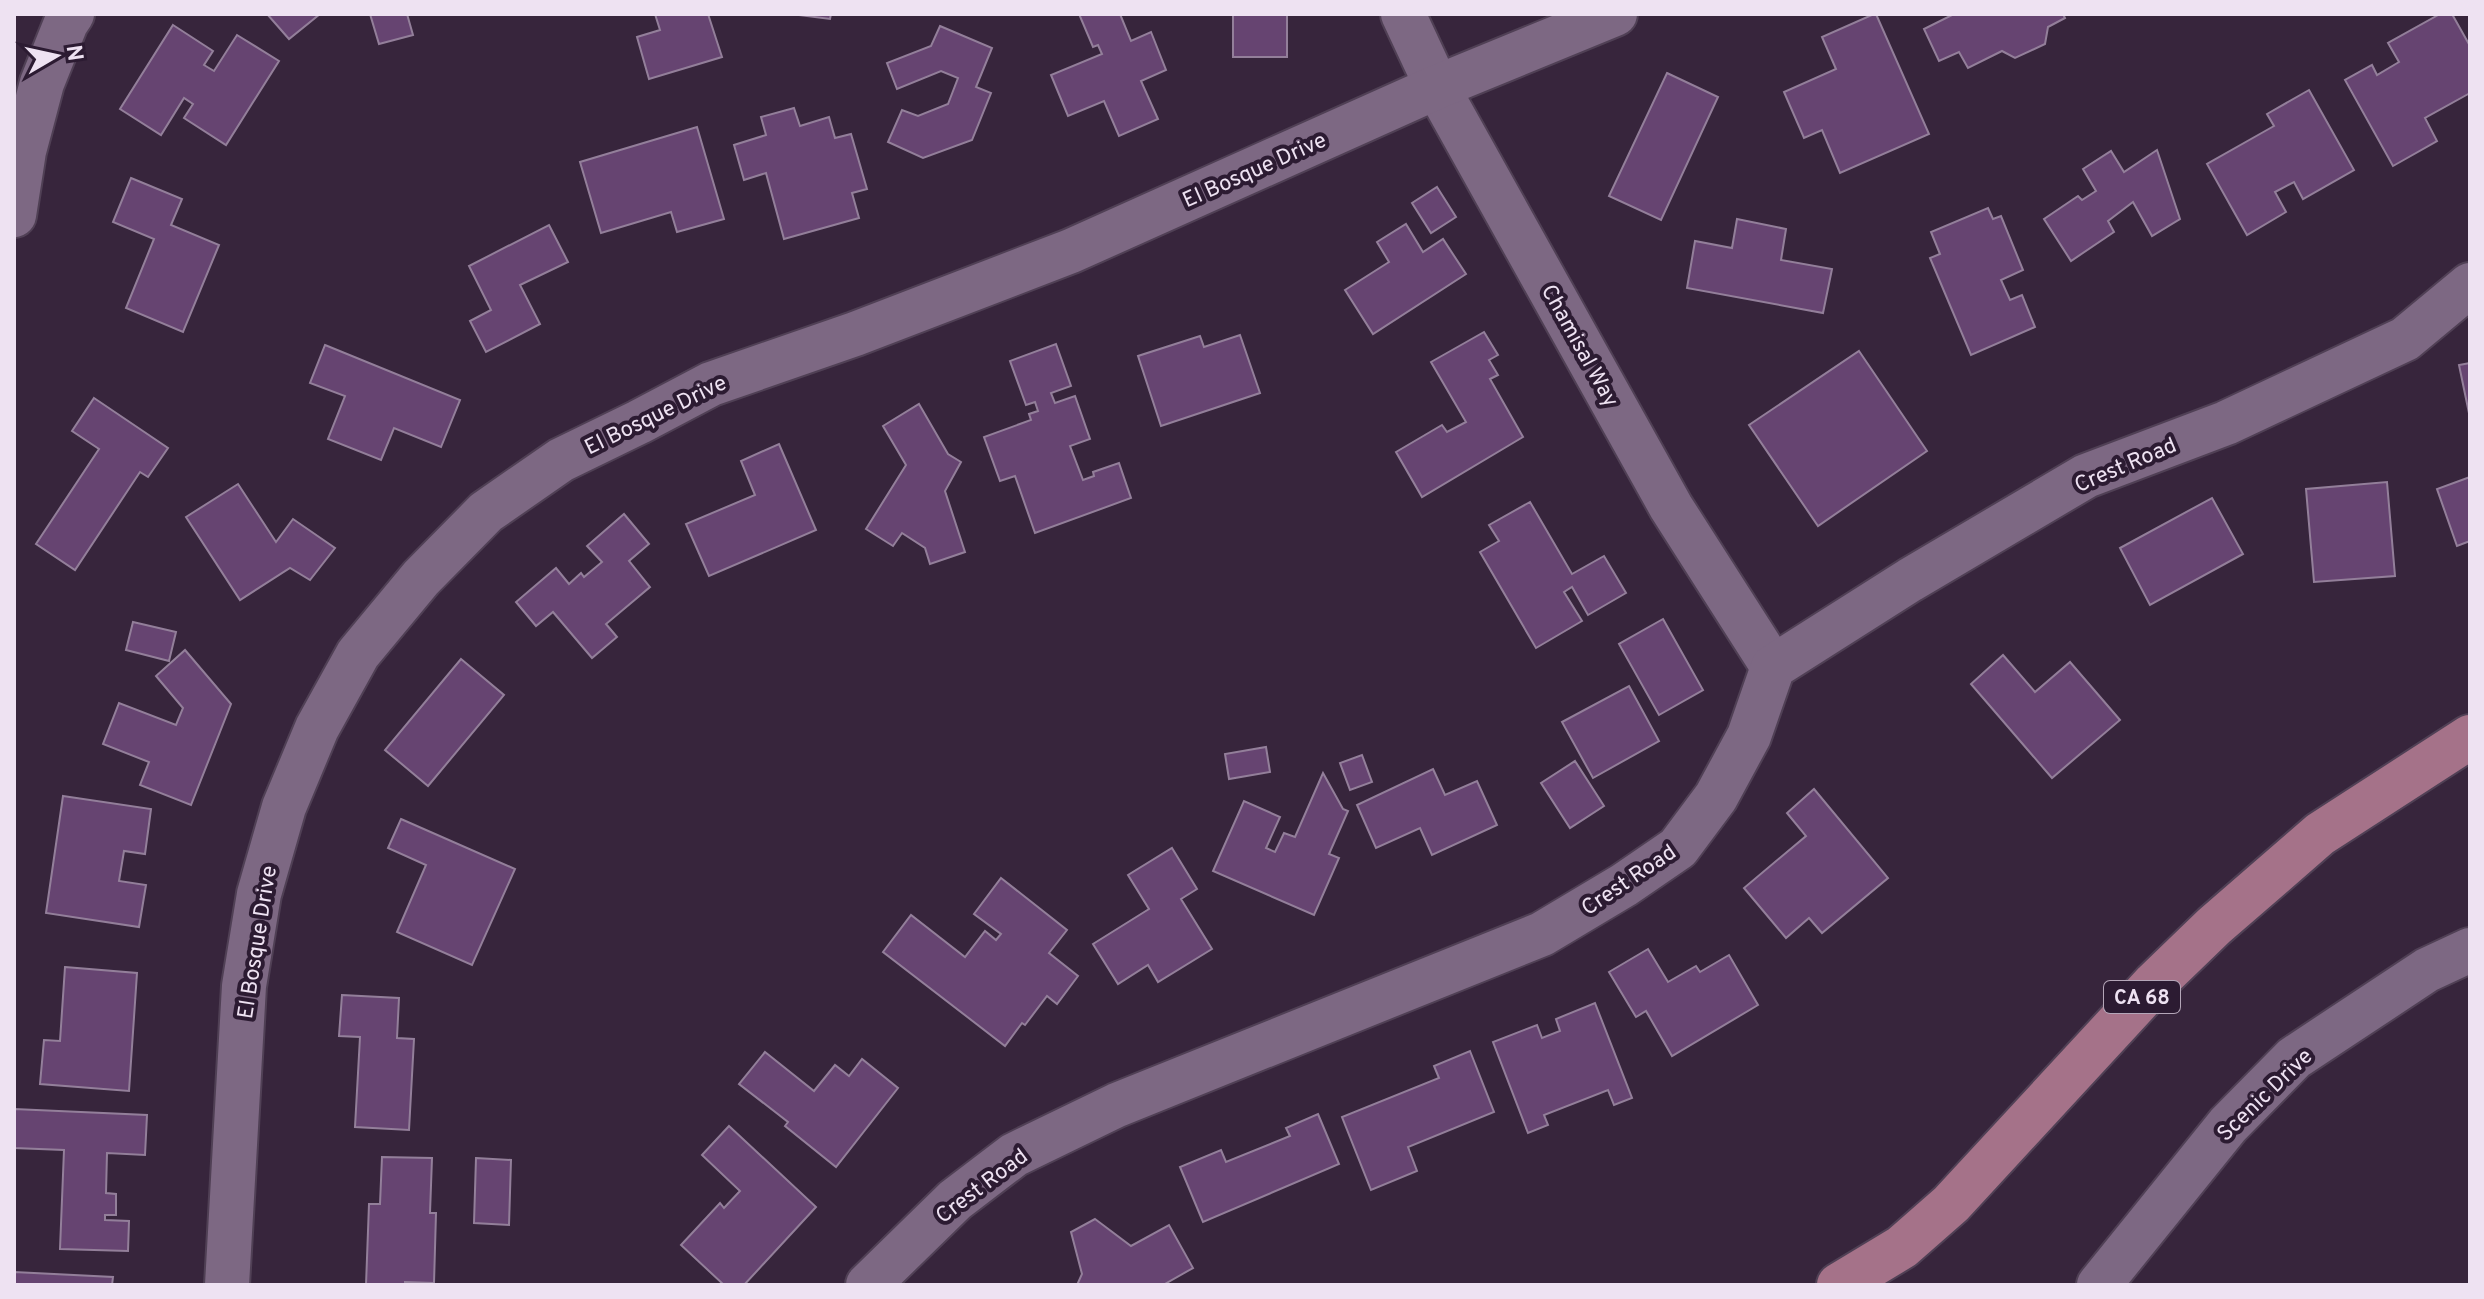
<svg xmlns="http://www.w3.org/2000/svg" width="2484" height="1299" font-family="Overpass,sans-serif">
<rect width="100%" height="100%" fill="#37253c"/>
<g fill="#664471" stroke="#937f9a" stroke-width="2">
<polygon points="267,14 320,14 289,39"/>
<polygon points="370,14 407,14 413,35 379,44"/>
<polygon points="655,14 708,14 722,57 649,79 637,37 660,30"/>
<polygon points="791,14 831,14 830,19"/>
<polygon points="1079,14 1120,14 1131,41 1151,32 1166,70 1141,81 1158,119 1119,136 1104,101 1068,116 1051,75 1102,54 1098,45 1093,47"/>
<rect x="1233" y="14" width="54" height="43"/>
<polygon points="1874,14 1876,14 1929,134 1840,173 1822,130 1804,138 1784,92 1836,69 1822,37"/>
<polygon points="1954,14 2063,14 2065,18 2048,27 2045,44 2015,58 2002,51 1968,68 1959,52 1939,61 1924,29"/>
<polygon points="2440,14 2452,14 2470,46 2470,93 2425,118 2437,141 2393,166 2345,80 2372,65 2377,75 2399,62 2388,43"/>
<polygon points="173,25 213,51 204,65 214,71 237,35 279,61 226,145 184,118 193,104 184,98 161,135 120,109"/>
<polygon points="940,26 992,48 976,87 991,93 972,140 923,158 888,142 902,110 918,116 948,104 958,78 941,71 897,89 887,63 931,46"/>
<polygon points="1667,73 1718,97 1661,220 1609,196"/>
<polygon points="2309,90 2354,170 2303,199 2294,182 2275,192 2286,212 2247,235 2207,164 2274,126 2267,114"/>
<polygon points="794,108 800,126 829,117 835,138 851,134 867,189 852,193 859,218 784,239 766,173 744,180 734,145 766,135 761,117"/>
<polygon points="697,127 724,219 677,232 671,212 601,233 580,162"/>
<polygon points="2157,150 2180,219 2152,236 2133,202 2108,221 2114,232 2071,261 2044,219 2078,196 2082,200 2096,191 2083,169 2111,151 2124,172"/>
<polygon points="131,178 182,199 171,225 219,245 183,332 126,308 154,239 113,222"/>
<polygon points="1437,187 1456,217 1431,233 1412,203"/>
<polygon points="1988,208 1993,219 2001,216 2023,270 2001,280 2010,300 2022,295 2035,327 1971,355 1930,258 1940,254 1931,232"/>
<polygon points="1737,219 1786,229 1781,260 1832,269 1823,313 1687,288 1695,241 1732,248"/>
<polygon points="1406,224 1423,252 1443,239 1466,274 1373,334 1345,290 1389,262 1377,242"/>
<polygon points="549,225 568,262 520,285 540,324 486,352 470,321 491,310 469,266"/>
<polygon points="1484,332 1498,355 1489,360 1498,375 1490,379 1523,437 1422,497 1396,452 1442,425 1447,432 1466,422 1431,362"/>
<polygon points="1240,335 1260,393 1161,426 1138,356 1200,336 1204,347"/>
<polygon points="1056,344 1071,386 1051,393 1055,403 1075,396 1090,439 1070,446 1083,480 1094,476 1093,472 1119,463 1131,498 1035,533 1015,476 1000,481 984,437 1031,420 1029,414 1038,411 1035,402 1026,405 1010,361"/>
<polygon points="325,345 460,400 441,447 394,428 381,460 328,439 345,396 310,383"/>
<polygon points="1859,351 1927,451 1818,526 1749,425"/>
<polygon points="2470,363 2470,418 2459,365"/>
<polygon points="94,398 168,448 148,477 140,472 75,570 36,544 99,449 72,431"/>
<polygon points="919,404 948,454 961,462 945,491 965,552 930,564 925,548 902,533 893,546 866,529 906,465 883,426"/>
<polygon points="779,444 816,530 709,576 686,524 755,495 741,461"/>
<polygon points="2470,477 2470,541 2457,546 2437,489"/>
<polygon points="2387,482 2395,576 2314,582 2306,489"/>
<polygon points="238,484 276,542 293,519 335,548 310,580 290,568 240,600 186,517"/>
<polygon points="2212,498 2243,554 2150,605 2120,548"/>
<polygon points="1530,502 1572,574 1604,556 1626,593 1588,615 1572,587 1564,592 1582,621 1536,648 1480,552 1499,541 1489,525"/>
<polygon points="624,514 649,544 629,561 650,587 606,624 617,637 592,658 553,612 536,626 516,602 556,568 569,584 581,573 584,577 602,562 587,546"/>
<polygon points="1663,619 1703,690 1659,715 1619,644"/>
<polygon points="133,622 176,632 169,661 126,650"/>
<polygon points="185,650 231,704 191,805 140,785 149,762 103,744 119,703 176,725 183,708 156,676"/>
<polygon points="2003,655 2035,692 2070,662 2120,720 2052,778 1971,684"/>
<polygon points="461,659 504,695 428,786 385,750"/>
<polygon points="1629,686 1659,741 1593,778 1562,722"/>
<polygon points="1266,747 1270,772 1229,779 1225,754"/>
<polygon points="1362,755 1372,782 1350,790 1340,763"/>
<polygon points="1575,761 1604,806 1570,828 1541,783"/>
<polygon points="1433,769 1445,795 1477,781 1497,825 1432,855 1420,828 1376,848 1357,805"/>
<polygon points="1323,773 1343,809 1348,811 1329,854 1339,858 1314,915 1213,871 1244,801 1280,817 1266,848 1275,852 1284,833 1295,837"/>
<polygon points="1814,789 1888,878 1822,933 1809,918 1786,938 1744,888 1806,836 1787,813"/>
<polygon points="63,796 151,809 145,854 124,851 119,881 146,885 139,927 46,913"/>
<polygon points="401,819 515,869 472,965 397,932 426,865 388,848"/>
<polygon points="1172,848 1197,889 1181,899 1212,949 1158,982 1148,965 1118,984 1093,944 1149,909 1128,875"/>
<polygon points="1001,878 1067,930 1049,953 1078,976 1057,1004 1047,996 1025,1025 1022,1023 1005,1046 883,952 911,915 965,957 985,931 996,940 1001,934 974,914"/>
<polygon points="1648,949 1668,982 1696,966 1700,972 1729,955 1758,1005 1672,1056 1646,1011 1636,1017 1609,972"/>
<polygon points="65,967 137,973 129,1091 40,1084 44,1040 60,1041"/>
<polygon points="342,995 399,998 397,1038 414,1039 409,1130 355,1127 360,1037 339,1036"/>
<polygon points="1595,1003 1632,1098 1614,1105 1608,1090 1544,1115 1548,1125 1528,1133 1493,1042 1537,1025 1542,1038 1560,1031 1556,1019"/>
<polygon points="1470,1051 1494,1112 1408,1147 1417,1171 1371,1190 1342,1117 1439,1078 1434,1066"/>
<polygon points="765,1052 814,1091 835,1065 849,1076 862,1059 898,1088 836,1167 785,1126 788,1122 739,1084"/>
<polygon points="14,1109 147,1115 145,1155 107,1153 106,1193 116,1194 116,1215 105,1215 105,1220 129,1221 128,1251 60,1249 64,1150 14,1148"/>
<polygon points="1318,1114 1339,1164 1203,1222 1180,1167 1221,1150 1226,1162 1290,1136 1286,1128"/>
<polygon points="729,1126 816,1207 744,1285 724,1285 681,1245 720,1203 724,1208 740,1191 702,1155"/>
<polygon points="382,1157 432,1158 430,1213 436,1213 434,1283 405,1282 405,1285 366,1285 369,1204 380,1204"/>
<polygon points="476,1158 511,1160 509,1225 474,1223"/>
<polygon points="1095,1219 1131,1246 1169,1225 1193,1268 1163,1285 1077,1285 1082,1274 1071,1232"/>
<polygon points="14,1272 113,1277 112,1285 14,1285"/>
</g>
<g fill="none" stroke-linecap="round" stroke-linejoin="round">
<defs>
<g id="minor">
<polyline points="1403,14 1437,87 1671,507 1773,667"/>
<polyline points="14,215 24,151 42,83 66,23 72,14"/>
<polyline points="227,1285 244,986 259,894 284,807 317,728 358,654 421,578 486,512 561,460 639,422 711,384 855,334 1071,251 1437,87 1615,14"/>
<polyline points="868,1285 955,1200 1014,1155 1117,1105 1542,934 1624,885 1678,848 1716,797 1749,736 1773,667 1910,580 2086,476 2226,423 2405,339 2470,285"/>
<polyline points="2099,1285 2228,1125 2294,1058 2427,970 2470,950"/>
</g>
<polyline id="major" points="1839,1285 1902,1247 1951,1204 2155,983 2214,926 2320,834 2470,737"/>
</defs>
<use href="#minor" stroke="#504055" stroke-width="48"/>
<use href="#major" stroke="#504055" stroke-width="48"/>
<use href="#minor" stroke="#7d6883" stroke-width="44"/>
<use href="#major" stroke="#a57289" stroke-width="44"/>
</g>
<g text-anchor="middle" stroke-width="8" stroke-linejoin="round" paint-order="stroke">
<rect fill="#2c1b32" stroke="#b4a6b8" stroke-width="2" x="2104" y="981" width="76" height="32" rx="6"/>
<g font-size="20" font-weight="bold" fill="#eee2f2">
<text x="2142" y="1004">CA 68</text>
</g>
<g font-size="22" fill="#eee2f2" stroke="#2c1b32">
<text transform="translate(1254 169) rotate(-24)" y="8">El Bosque Drive</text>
<text transform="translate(1581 345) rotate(61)" y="8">Chamisal Way</text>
<text transform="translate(655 414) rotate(-26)" y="8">El Bosque Drive</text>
<text transform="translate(2125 464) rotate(-23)" y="8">Crest Road</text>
<text transform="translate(1628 879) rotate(-34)" y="8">Crest Road</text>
<text transform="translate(256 942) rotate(-81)" y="8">El Bosque Drive</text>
<text transform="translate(2264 1094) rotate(-44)" y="8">Scenic Drive</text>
<text transform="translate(981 1185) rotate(-37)" y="8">Crest Road</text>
</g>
</g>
<rect width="2484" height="1299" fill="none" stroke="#eee2f2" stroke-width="32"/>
<g transform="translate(56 56) rotate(81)" stroke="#2c1b32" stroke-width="6" paint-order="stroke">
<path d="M0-6L14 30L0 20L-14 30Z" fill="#eee2f2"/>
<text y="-12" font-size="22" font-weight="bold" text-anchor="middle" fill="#eee2f2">N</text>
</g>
</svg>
